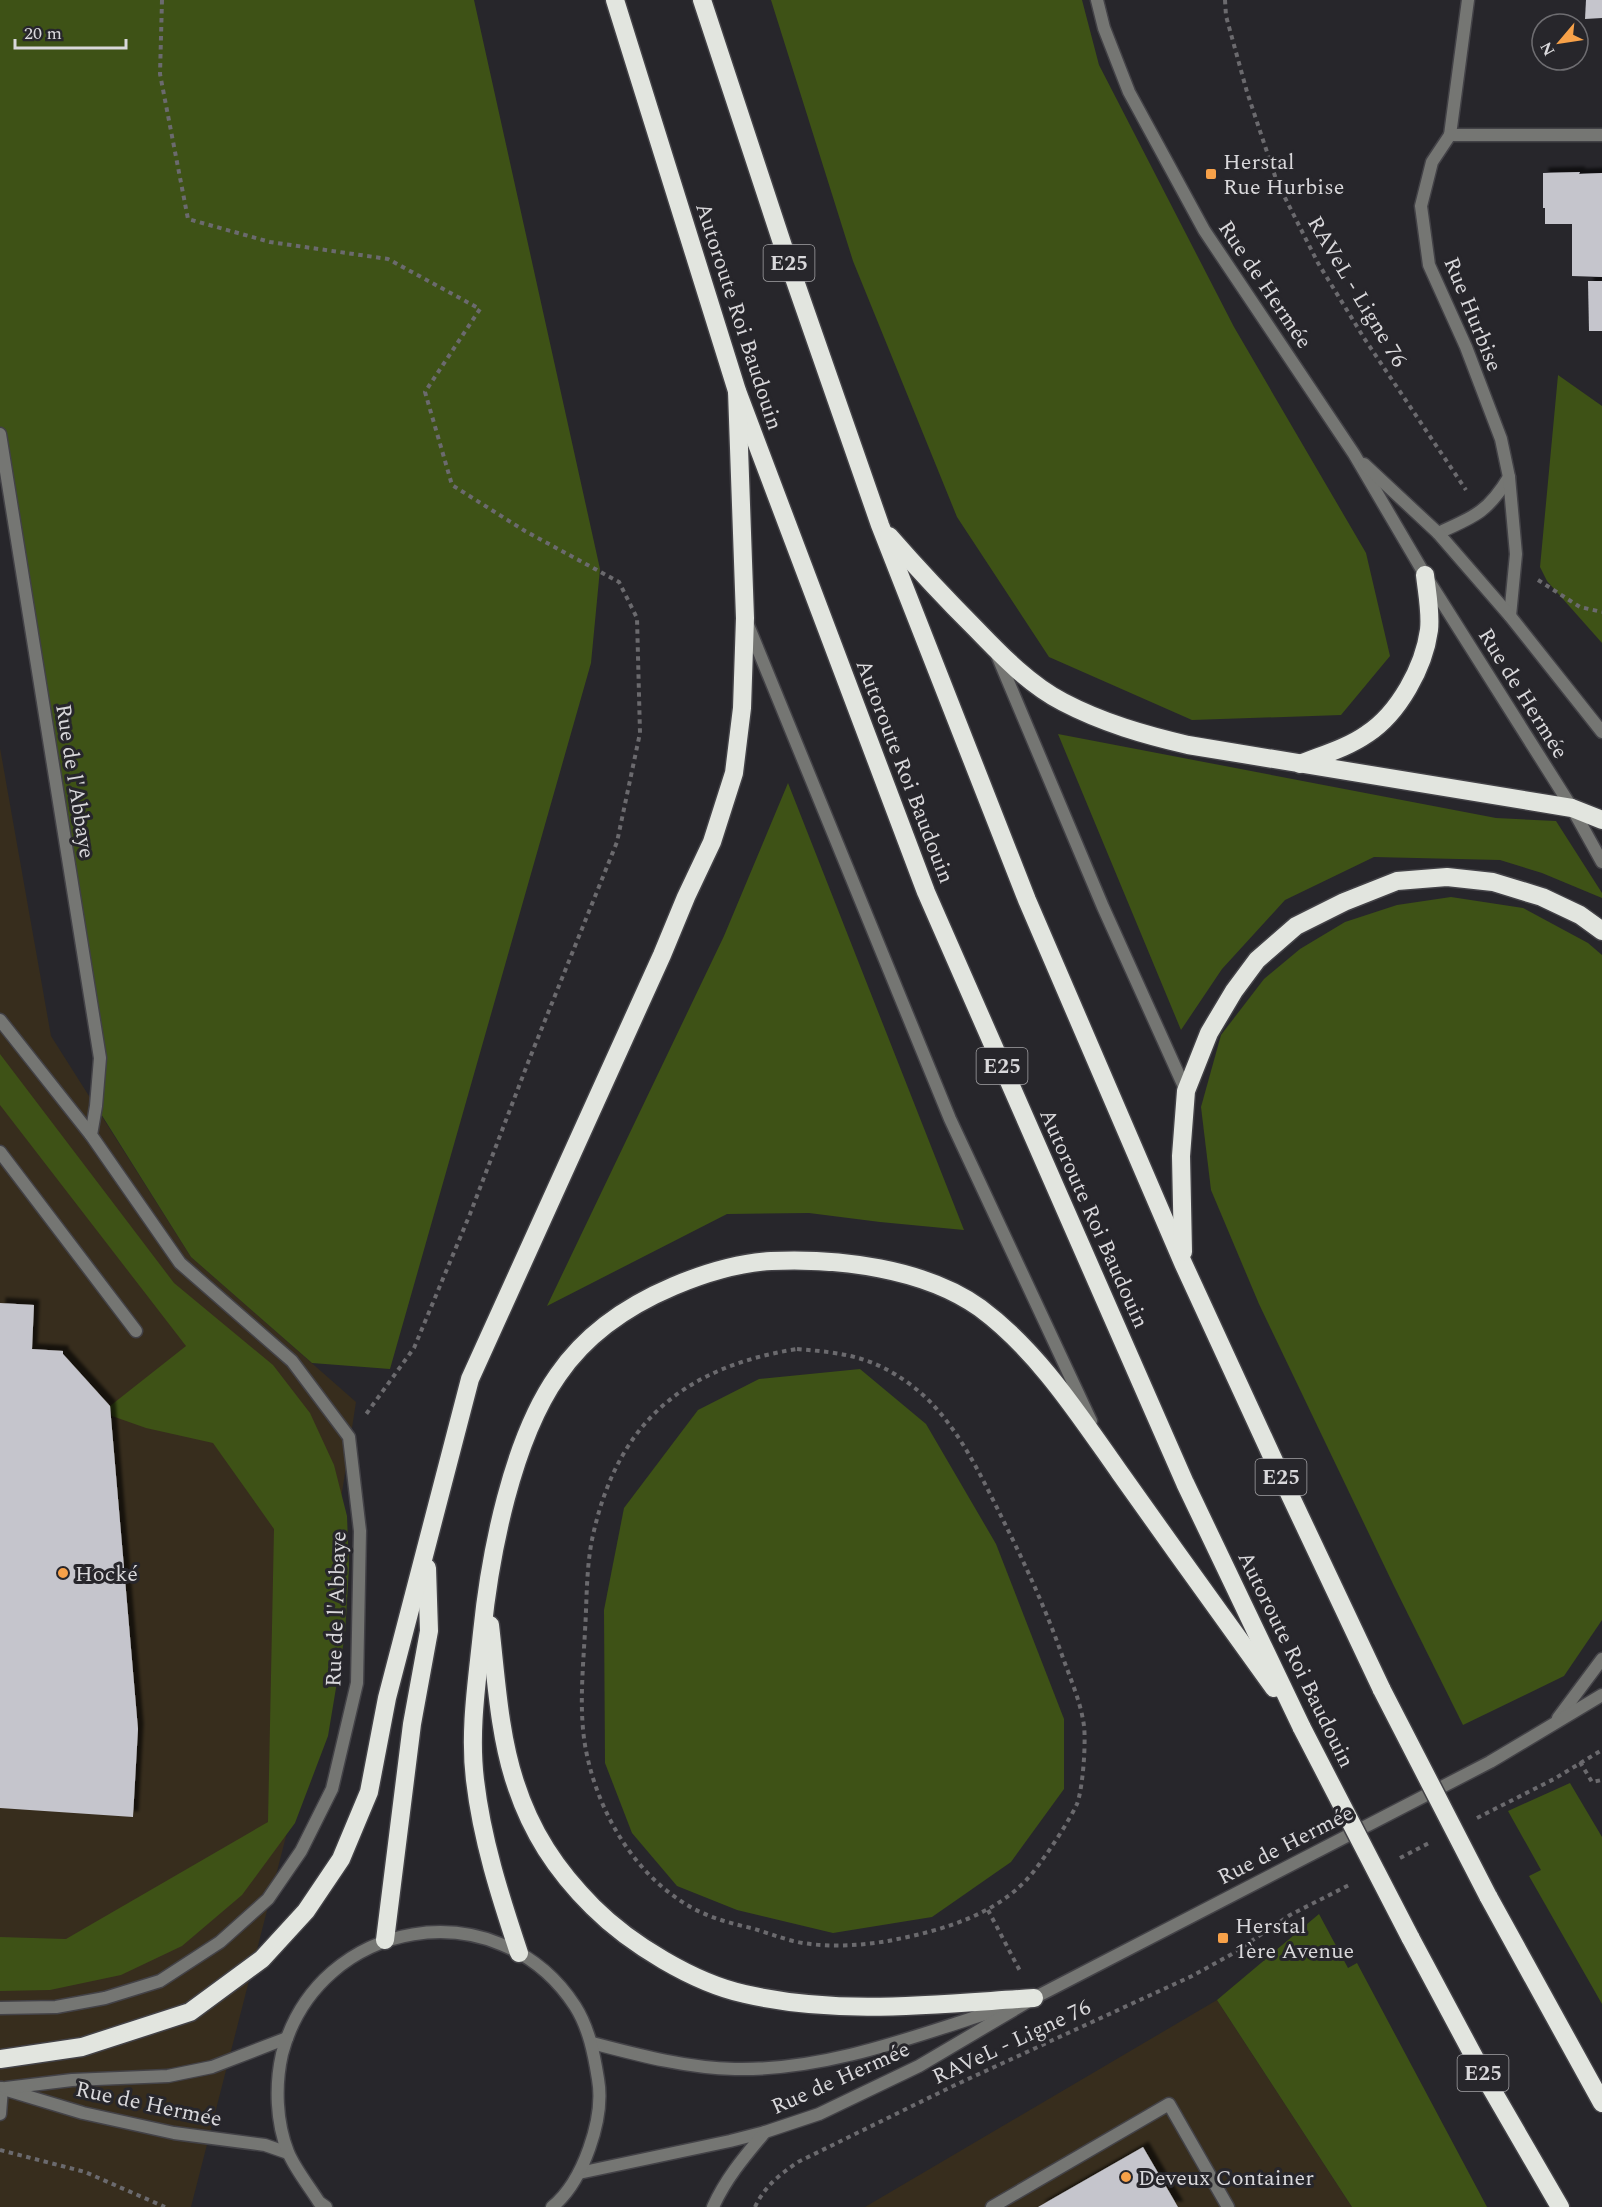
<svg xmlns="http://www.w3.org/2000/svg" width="1602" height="2207" font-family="Spectral,serif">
<defs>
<filter id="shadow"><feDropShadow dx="5.5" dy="-5.5" stdDeviation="1.5" flood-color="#0009"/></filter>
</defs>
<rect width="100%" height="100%" fill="#27262b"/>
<g fill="#372d1d">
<polygon points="0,748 51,1036 191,1257 356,1402 293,1809 191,2207 0,2207"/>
<polygon points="1217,2000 1352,2207 865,2207"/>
</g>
<g fill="#3e5216">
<polygon points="0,0 474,0 600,569 591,663 390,1369 312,1363 191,1257 96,1106 100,1058 0,434"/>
<polygon points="771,0 1082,0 1099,65 1234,327 1366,553 1390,656 1341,715 1192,720 1049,657 957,517 853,261"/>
<polygon points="1558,375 1602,406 1602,643 1547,581 1540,567"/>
<polygon points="1058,734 1496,818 1556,821 1602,893 1602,898 1542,873 1500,860 1374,857 1285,900 1222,969 1181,1030"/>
<polygon points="788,783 964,1230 880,1222 809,1213 727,1214 547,1306 724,936"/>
<polygon points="1451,897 1523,908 1588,943 1602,955 1602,1620 1564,1676 1463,1725 1394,1586 1259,1304 1211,1190 1201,1107 1221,1035 1264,979 1300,949 1345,922 1397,905"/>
<polygon points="0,1054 174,1283 273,1365 310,1413 334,1465 347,1516 349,1567 345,1634 328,1736 295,1823 242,1895 182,1946 121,1975 50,1990 0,1991 0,1937 66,1939 268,1822 274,1529 213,1443 146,1428 112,1416 110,1406 186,1346 0,1105"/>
<polygon points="860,1369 926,1424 996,1544 1064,1719 1064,1789 1011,1862 932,1917 833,1933 737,1910 677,1886 632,1833 605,1763 604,1610 624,1508 698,1410 759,1379"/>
<polygon points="1570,1783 1602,1837 1602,2004 1529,1876 1541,1870 1508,1811"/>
<polygon points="1319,1914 1348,1968 1357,1963 1487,2207 1352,2207 1217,2000"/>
</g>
<g fill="#c5c5cc" filter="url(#shadow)">
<polygon points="1586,0 1602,0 1602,18 1585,19"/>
<polygon points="1580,172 1579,174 1602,173 1602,277 1572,276 1572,224 1545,224 1545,208 1543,208 1543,173"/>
<polygon points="1588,281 1602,281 1602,331 1589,331"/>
<polygon points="0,1303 34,1305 32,1349 63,1351 63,1354 110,1406 138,1729 133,1817 0,1808"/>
<polygon points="1143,2147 1178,2207 1038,2207"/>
</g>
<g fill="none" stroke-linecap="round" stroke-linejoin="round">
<defs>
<g id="service">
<polyline points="1450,135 1468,0"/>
<polyline points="748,625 950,1119 1091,1421"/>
<polyline points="997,655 1103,907 1186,1091"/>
<polyline points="0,1152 136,1331"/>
<polyline points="0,2114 2,2088"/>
<polyline points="992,2207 1169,2104 1228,2207"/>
</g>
<g id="minor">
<polyline points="0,434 100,1058 96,1106 91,1135 180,1263 292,1361 349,1437 360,1531 357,1683 332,1789 301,1851 268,1899 220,1942 160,1981 105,1998 56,2007 0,2008"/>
<path d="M1438 533C1474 517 1488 512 1509 477"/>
<polyline points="1510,616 1516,554 1509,477 1501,439 1466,347 1429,265 1421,206 1432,162 1450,135 1602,135"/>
<polyline points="0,1020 91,1135"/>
</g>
<g id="tertiary">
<polyline points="1097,0 1104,28 1129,92 1204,230 1354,454 1425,575 1572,808 1602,862"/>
<polyline points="1364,464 1438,533 1510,616 1602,732"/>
<polyline points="1558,1718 1602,1659"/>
<path d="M592 2043C638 2055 686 2068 735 2069 830 2071 923 2033 1013 2005"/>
<polyline points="0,2088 83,2113 174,2133 265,2145 288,2153"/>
<polyline points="6,2088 72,2080 168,2076 212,2067 287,2038"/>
<polyline points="579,2173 730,2141 765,2132 819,2114 919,2066 1034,1998 1490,1762 1602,1695"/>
<path d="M326 2207 319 2202C309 2186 295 2169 288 2152 276 2122 275 2085 282 2054 318 1917 498 1888 575 2006 589 2028 594 2054 598 2079 605 2118 583 2182 552 2207"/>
<path d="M713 2207C726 2178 745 2156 765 2132"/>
</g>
<g id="motorway">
<polyline points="615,0 737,391 926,892 1185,1483 1302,1728"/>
<polyline points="702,0 786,255 880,525 1027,900 1183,1263 1281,1476 1382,1690"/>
<path d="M889 536C917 568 946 599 976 629 1002 656 1030 685 1063 702 1103 723 1145 735 1188 745L1572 808 1602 820"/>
<path d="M1300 764C1322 755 1347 748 1367 734 1399 713 1424 667 1429 630 1431 613 1427 593 1425 575"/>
<polyline points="1183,1252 1181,1156 1186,1091 1209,1033 1234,991 1257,960 1296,926 1344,902 1397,881 1447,877 1493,882 1542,897 1580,915 1602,931"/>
<path d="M490 1625C496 1676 499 1734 515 1782 531 1832 556 1870 593 1907 630 1944 694 1983 745 1994 840 2016 938 2004 1034 1998"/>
<polyline points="1488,1896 1602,2103"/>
<polyline points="1410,1937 1487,2081 1560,2207"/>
<polyline points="385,1940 412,1724 429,1631 427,1568"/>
<path d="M519 1953C500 1896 482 1840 475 1780 469 1731 477 1682 482 1633 490 1554 512 1440 558 1375 586 1334 629 1305 674 1286 705 1273 738 1263 771 1261 838 1258 924 1268 980 1308 1038 1351 1079 1415 1120 1473 1171 1545 1222 1616 1274 1688"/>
<polyline points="0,2059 82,2047 190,2012 262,1959 306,1911 341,1859 369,1792 387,1698 470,1379 662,955 686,897 712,842 734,773 742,708 745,618 737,391"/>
</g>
</defs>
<use href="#service" stroke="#434247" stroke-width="15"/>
<use href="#minor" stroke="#434247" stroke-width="15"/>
<use href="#tertiary" stroke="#434247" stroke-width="15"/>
<use href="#motorway" stroke="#434247" stroke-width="21"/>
<g stroke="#6b6a6e" stroke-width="4" stroke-dasharray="4.5 4.5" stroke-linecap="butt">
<polyline points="162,0 160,74 188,219 270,242 388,259 480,309 425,392 452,485 525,531 619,582 637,618 640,733 617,842 529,1060 470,1214 414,1348 364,1417"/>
<polyline points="1225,0 1226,16 1247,92 1277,182 1318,263 1364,338 1466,490"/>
<polyline points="1538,580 1580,607 1602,612"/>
<path d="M797 1349C844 1353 872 1356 911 1385 955 1418 980 1474 1004 1522 1026 1566 1047 1612 1063 1658 1071 1680 1081 1703 1084 1726 1086 1743 1083 1788 1077 1804 1069 1821 1052 1847 1040 1863 1006 1913 945 1930 888 1941 858 1946 823 1948 793 1941 778 1937 765 1932 751 1928 725 1922 700 1915 678 1899 628 1865 595 1804 585 1745 579 1708 583 1669 585 1631 587 1600 586 1566 593 1535 618 1422 684 1367 797 1349Z"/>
<polyline points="1580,1762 1592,1782 1602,1780"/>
<polyline points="1477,1818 1554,1779 1602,1750"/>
<polyline points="1400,1858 1431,1842"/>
<polyline points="988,1910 1020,1971"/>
<polyline points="0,2150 85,2172 165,2207"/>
<path d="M755 2207C765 2186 779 2175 798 2162L953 2086 1192 1976 1232 1954 1290 1915 1351 1884"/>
</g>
<use href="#service" stroke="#757673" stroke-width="12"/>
<use href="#minor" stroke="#757673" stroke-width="12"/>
<use href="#tertiary" stroke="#757673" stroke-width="12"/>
<use href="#motorway" stroke="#e2e5df" stroke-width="18"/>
<defs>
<g id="motorway-bridge">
<polyline points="1382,1690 1488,1896"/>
<polyline points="1302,1728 1410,1937"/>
</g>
</defs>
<use href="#motorway-bridge" stroke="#434247" stroke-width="21" stroke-linecap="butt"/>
<use href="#motorway-bridge" stroke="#e2e5df" stroke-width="18"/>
</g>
<g fill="#f7a149" stroke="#27262b" stroke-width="2">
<rect x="1205" y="168" width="12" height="12" rx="3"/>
<circle cx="63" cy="1573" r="6"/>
<rect x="1217" y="1932" width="12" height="12" rx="3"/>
<circle cx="1126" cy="2177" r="6"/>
</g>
<g text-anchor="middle" stroke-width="6" stroke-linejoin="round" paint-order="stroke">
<g fill="#27262b" stroke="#a4a3a6" stroke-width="1.5">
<rect x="763.5" y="245" width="51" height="36" rx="4.5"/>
<rect x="976.5" y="1048" width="51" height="36" rx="4.5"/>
<rect x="1255.5" y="1459" width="51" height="36" rx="4.5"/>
<rect x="1457.5" y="2055" width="51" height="36" rx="4.5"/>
</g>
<g font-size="21" font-weight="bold" fill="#d9d8db">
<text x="789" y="270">E25</text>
<text x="1002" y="1073">E25</text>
<text x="1281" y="1484">E25</text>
<text x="1483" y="2080">E25</text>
</g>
<g font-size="22" fill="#d9d8db" stroke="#27262b" text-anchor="start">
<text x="1223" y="169">Herstal<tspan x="1223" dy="25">Rue Hurbise</tspan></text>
<text x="75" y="1581">Hocké</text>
<text x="1235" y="1933">Herstal<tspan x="1235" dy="25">1ère Avenue</tspan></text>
<text x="1138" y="2185">Deveux Container</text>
</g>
<g font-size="22" fill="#d9d8db" stroke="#27262b">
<text transform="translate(1266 284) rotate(56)" y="8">Rue de Hermée</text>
<text transform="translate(1358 291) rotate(59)" y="8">RAVeL - Ligne 76</text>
<text transform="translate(1474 314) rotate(68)" y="8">Rue Hurbise</text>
<text transform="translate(740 316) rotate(72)" y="8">Autoroute Roi Baudouin</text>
<text transform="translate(1524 693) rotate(58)" y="8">Rue de Hermée</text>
<text transform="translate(906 771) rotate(69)" y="8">Autoroute Roi Baudouin</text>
<text transform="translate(76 781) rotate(81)" y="8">Rue de l'Abbaye</text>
<text transform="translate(1095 1218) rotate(66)" y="8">Autoroute Roi Baudouin</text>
<text transform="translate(335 1609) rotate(-88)" y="8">Rue de l'Abbaye</text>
<text transform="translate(1297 1659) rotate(64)" y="8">Autoroute Roi Baudouin</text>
<text transform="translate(1285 1844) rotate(-27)" y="8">Rue de Hermée</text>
<text transform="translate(1011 2041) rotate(-25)" y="8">RAVeL - Ligne 76</text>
<text transform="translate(840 2077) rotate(-24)" y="8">Rue de Hermée</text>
<text transform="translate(149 2103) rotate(12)" y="8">Rue de Hermée</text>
</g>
</g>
<g transform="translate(1560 42) rotate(241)"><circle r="28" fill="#27262b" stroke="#6e6d71" stroke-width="1.5"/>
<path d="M0-4.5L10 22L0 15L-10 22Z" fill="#f7a149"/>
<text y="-9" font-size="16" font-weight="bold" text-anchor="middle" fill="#d9d8db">N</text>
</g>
<path d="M15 39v9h111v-9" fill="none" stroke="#d9d8db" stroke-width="3"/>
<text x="24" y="39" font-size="18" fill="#d9d8db" stroke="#27262b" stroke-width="4.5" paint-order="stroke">20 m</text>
</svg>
